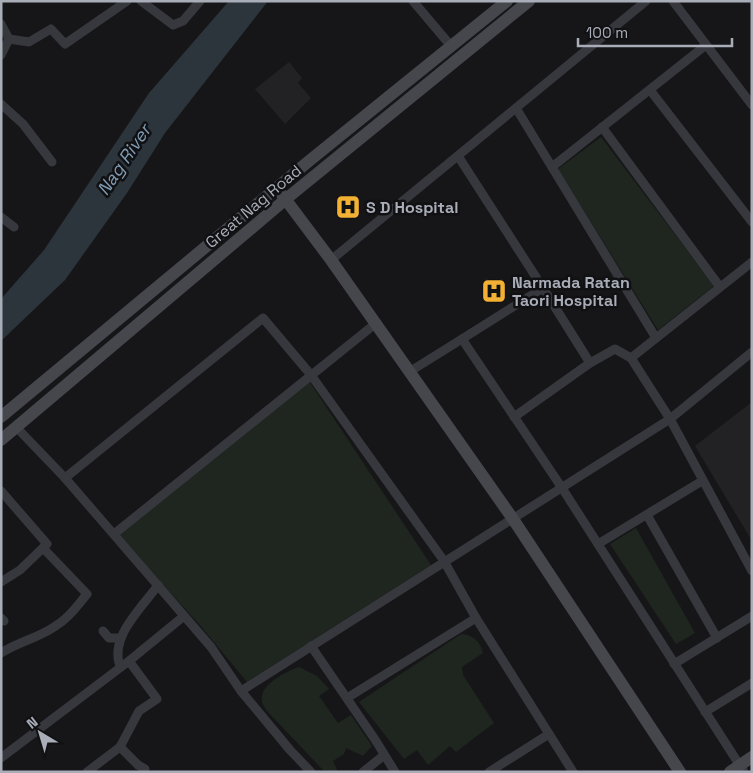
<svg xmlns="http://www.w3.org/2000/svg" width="753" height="773" font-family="'Space Grotesk',sans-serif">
<rect width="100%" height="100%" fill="#161618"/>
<g fill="#222225">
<polygon points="289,62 302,78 298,83 311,98 285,124 255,89"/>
<polygon points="752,402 752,541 695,446"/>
</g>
<g fill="#1e261f">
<polygon points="601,137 714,286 658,330 558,169"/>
<polygon points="309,381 431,565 247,682 198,623 117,534"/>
<polygon points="636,528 695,633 676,644 610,544"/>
<path d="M461 634C472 634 481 642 483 653L462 667 463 675 494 723 456 752 450 746 428 765 417 750 404 759 359 702Z"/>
<path d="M299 667 317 676 329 689 319 696 338 723 351 715 372 746 363 756 346 748 344 754 333 761 338 772 323 770 267 711C265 708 262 704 262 700 260 684 287 671 299 667Z"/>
</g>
<polygon fill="#2c353c" points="229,1 268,1 165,133 127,193 65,280 1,341 1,299 44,250 149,93"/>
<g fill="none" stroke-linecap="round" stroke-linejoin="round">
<g stroke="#37383d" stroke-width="9">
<polyline points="141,1 173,25 183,21 200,1"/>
<polyline points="413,1 451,46"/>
<polyline points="673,1 752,105"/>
<polyline points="1,24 9,39 1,55"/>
<polyline points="9,39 29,42 51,29 65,44 127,1"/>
<polyline points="650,90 752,222"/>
<polyline points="1,104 23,124 52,162"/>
<polyline points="516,108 656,338"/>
<polyline points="602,127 720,287"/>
<polyline points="458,156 543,288 462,339 562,488 744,772"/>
<polyline points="552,167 706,45"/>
<polyline points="1,217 14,227"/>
<polyline points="331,260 646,1"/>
<polyline points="752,262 631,358 670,419 752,571"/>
<polyline points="543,288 590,363 615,349 631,358"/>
<polyline points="409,372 462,339"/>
<polyline points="514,417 590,363"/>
<polyline points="17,428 65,478 211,647 241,691 290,750 311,772"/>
<polyline points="65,478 263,318 311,375 444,561 476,618 573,772"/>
<polyline points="1,491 47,544 20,570 1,582"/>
<polyline points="647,515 717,638"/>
<polyline points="114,534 375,324"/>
<polyline points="598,544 702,481"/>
<polyline points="1,618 4,621"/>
<polyline points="103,631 109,638 120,638"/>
<polyline points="311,646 376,741 395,772"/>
<path d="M1 653C18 642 38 638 54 627 68 619 77 606 87 594L43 548"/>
<polyline points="674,664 752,616"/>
<path d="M120 666C109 637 142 608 158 585"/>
<polyline points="241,691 670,419 752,352"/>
<polyline points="347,698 476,618"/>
<polyline points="705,712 752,683"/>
<polyline points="120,747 138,765 145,769"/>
<polyline points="1,758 129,661 184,616"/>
<polyline points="87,772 120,747 139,711 157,699 129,661"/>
<polyline points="363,772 383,756"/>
<polyline points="489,772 549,734"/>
</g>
<g stroke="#45474d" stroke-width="12">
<polyline points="277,188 331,260 513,519 680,772"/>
<polyline points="1,417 309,161 507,1"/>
<polyline points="1,440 286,199 529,1"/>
<polyline points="730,772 752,757"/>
</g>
</g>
<defs>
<symbol id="hospital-square" viewBox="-11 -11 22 22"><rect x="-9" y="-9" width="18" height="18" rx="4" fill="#f2b134" stroke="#111113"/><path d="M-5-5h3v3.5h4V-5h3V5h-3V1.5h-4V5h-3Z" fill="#111"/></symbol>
</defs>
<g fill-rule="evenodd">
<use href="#hospital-square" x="334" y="193" width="28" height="28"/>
<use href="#hospital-square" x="480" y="277" width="28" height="28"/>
</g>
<g text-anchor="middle" stroke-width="5" stroke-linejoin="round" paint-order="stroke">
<g font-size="16" fill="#a8adb8" stroke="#111113">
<text transform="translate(253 206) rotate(-40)" y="6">Great Nag Road</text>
</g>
<g font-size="16" font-weight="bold" fill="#a8adb8" stroke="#111113" text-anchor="start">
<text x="366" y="213">S D Hospital</text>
<text x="512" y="288">Narmada Ratan<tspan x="512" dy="18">Taori Hospital</tspan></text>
</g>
<g font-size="18" font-style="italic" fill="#7f9bb3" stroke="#111113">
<text transform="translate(124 160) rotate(-56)" y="6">Nag River</text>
</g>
</g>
<rect width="753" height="773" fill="none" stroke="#a8adb8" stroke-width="5"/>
<g transform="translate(40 733) rotate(322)" stroke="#111113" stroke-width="4" paint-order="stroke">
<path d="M0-4L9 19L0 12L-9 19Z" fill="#a8adb8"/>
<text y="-8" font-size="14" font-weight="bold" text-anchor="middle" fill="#a8adb8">N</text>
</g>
<path d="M578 38v8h154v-8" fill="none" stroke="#a8adb8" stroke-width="2.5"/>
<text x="586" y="38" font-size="15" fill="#a8adb8" stroke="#111113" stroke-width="4" paint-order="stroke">100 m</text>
</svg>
